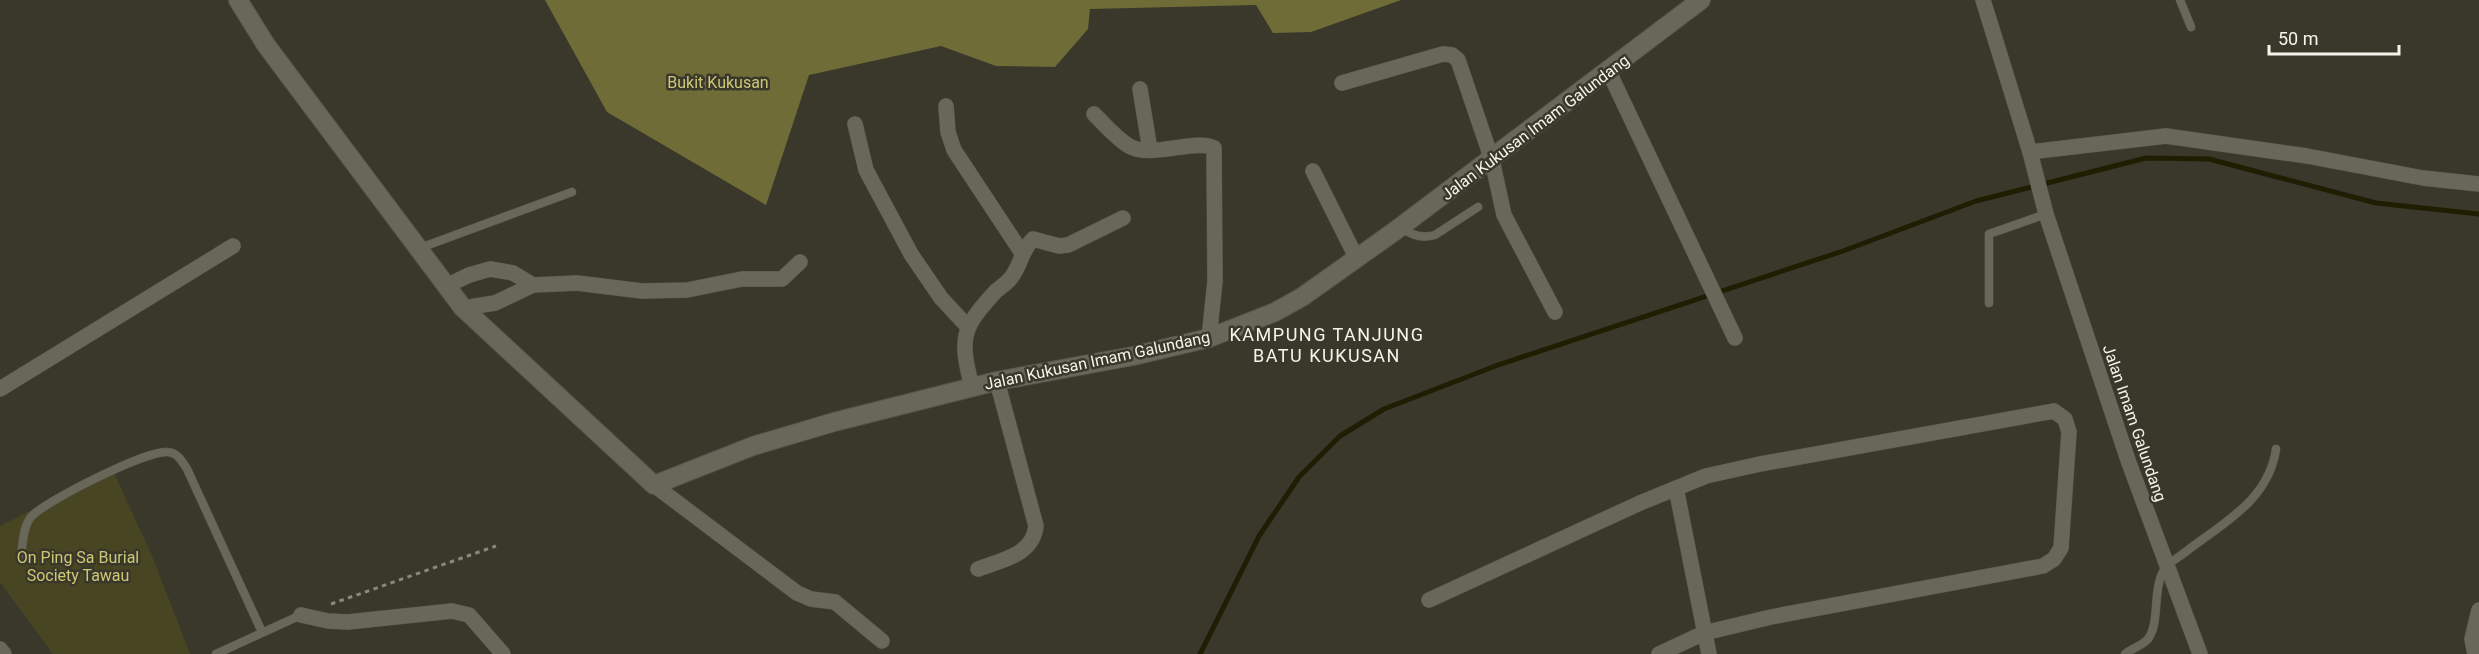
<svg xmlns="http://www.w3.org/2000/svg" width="2479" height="654" font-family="Roboto,sans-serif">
<rect width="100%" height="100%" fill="#39382b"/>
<polygon fill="#484622" points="112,469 153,558 190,654 53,654 0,582 0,526"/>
<polygon fill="#706c37" points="545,0 1401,0 1311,32 1273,33 1256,5 1090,9 1088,29 1055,67 996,66 941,46 809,75 766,205 607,112"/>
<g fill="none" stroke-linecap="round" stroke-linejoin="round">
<polyline stroke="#201e02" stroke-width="5" points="1200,654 1259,536 1299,477 1340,436 1384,409 1498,365 1843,251 1976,201 2146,158 2209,159 2376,203 2479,214"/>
<defs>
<g id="service">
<polyline points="2180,0 2191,27"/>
<path d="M1401 228C1413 235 1421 239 1435 235L1478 207"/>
<polyline points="420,248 572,192"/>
<polyline points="1989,303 1989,234 2046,214"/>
<path d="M21 556C23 543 23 527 31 517 45 501 147 450 167 452 177 452 182 461 187 469L262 632"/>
<polyline points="216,654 301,615"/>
<path d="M2125 654C2132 648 2142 646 2148 639 2161 622 2151 587 2166 567 2171 561 2181 556 2188 550 2225 522 2269 499 2276 449"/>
</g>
<g id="minor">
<polyline points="1983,0 2030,152 2046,214 2129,463 2200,654"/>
<polyline points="1609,72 1735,338"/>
<polyline points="1342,83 1443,54 1452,55 1458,60 1492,160 1504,215 1555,312"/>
<polyline points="1140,89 1150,150"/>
<polyline points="946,106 948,132 954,150 1022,253"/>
<path d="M1094 114C1105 125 1116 138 1129 146 1151 159 1197 138 1214 148L1215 281 1209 338"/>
<polyline points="855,124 866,170 911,254 941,298 968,327"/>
<polyline points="2030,152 2166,136 2307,156 2423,178 2479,184"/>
<polyline points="1313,171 1357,259"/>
<polyline points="446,286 469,275 490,269 513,273 533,285 577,283 642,291 687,290 742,279 782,279 800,262"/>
<polyline points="463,308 495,303 533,285"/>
<path d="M972 387C959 337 962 328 996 291 1002 286 1009 282 1013 275 1021 263 1022 250 1033 239L1059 246 1068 245 1123 218"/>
<polyline points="0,389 233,246"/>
<polyline points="654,485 797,593 811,599 835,602 882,641"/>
<polyline points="1676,488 1709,654"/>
<path d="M978 569C1002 560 1033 555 1036 526L997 381"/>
<polyline points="1429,600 1640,503 1706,476 1760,464 2054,411 2065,419 2069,432 2061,548 2054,559 2043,566 1771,617 1704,633 1659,654"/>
<polyline points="301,615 328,621 348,622 452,611 469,615 503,654"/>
<polyline points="0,649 4,654"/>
<polyline points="2475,654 2472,639 2479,610"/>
</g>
<polyline id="tertiary" points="238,0 266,45 463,308 654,485 753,446 834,422 997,381 1133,356 1209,338 1275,312 1302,297 1395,231 1701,0"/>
</defs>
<use href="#service" stroke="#57564c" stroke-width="9"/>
<use href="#minor" stroke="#57564c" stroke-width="16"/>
<use href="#tertiary" stroke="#57564c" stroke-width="20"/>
<polyline stroke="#89887d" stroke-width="3" stroke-dasharray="4.5 4.5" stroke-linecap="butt" points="331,604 496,546"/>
<use href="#service" stroke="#68685a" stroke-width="8"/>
<use href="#minor" stroke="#68685a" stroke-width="15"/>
<use href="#tertiary" stroke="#68685a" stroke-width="18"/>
</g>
<g text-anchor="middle" stroke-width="5" stroke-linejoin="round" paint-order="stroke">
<g font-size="16" fill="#cdc876" stroke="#39382b">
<text x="718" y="88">Bukit Kukusan</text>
<text x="78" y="563">On Ping Sa Burial<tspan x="78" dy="18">Society Tawau</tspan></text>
</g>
<g font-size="16" fill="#f4f4ec" stroke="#39382b">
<text transform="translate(1535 127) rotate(-37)" y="6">Jalan Kukusan Imam Galundang</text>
<text transform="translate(1097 360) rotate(-12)" y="6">Jalan Kukusan Imam Galundang</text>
<text transform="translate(2135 423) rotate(71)" y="6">Jalan Imam Galundang</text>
</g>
<g font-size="18" letter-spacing="1.5" fill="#f4f4ec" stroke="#39382b">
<text x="1327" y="341">KAMPUNG TANJUNG<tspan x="1327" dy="21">BATU KUKUSAN</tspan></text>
</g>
</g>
<path d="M2269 45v9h130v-9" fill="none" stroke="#f4f4ec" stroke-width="3"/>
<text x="2278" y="45" font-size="18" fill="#f4f4ec" stroke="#39382b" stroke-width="4.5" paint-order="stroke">50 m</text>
</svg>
